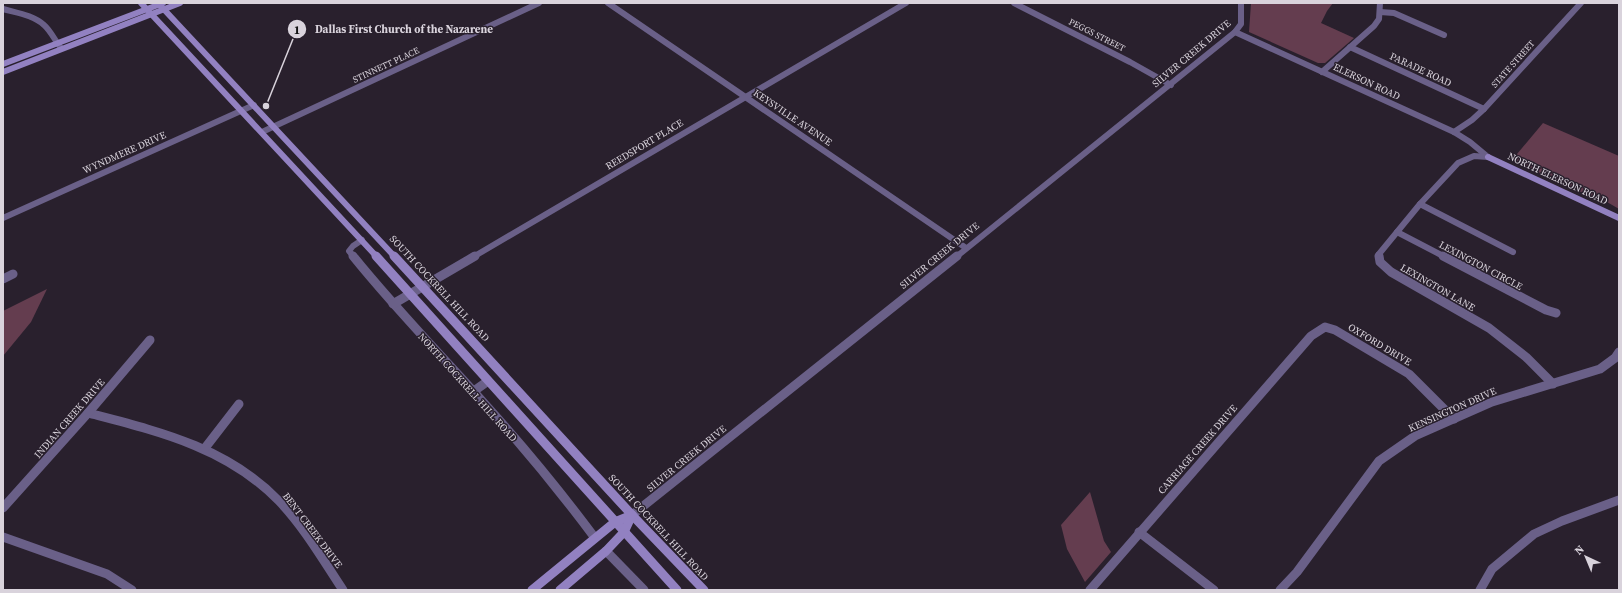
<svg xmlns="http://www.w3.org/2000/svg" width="1622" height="593" font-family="'Source Serif 4',serif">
<rect width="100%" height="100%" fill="#29202d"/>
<g fill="#643d4f">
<polygon points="1251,3 1333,3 1327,11 1321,23 1354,38 1325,63 1318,63 1249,32"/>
<polygon points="1543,123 1619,156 1619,209 1607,202 1558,183 1512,160"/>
<polygon points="47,289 31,322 3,356 3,311"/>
<polygon points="1090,492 1104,541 1111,552 1085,582 1067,549 1061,525"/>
</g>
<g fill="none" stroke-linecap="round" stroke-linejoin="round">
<g stroke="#6a6088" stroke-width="6">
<polyline points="608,3 966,248"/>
<polyline points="1014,3 1130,62 1171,85"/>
<path d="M3 9C17 13 33 15 44 25 51 31 55 41 61 48"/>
<polyline points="1380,12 1394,13 1444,35"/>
<polyline points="1235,32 1454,132 1470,142 1488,157"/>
<polyline points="1350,47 1484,109"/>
<polyline points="1322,72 1374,26 1379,19 1380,3"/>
<polyline points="262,132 539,3"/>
<polyline points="1454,132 1472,120 1484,109 1581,3"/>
<polyline points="1420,204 1513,252"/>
<polyline points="3,218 254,105"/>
<polyline points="1397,232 1445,257"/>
<polyline points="354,257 349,251 353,246 362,240"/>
<polyline points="473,257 906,3"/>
<polyline points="956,257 1235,32 1241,24 1241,3"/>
<polyline points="1379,257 1379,254 1420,204 1458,163 1474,156 1488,157"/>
</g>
<g stroke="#6a6088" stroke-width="9">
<path d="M353 256C394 307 439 353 483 402 522 445 560 491 595 538"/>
<polyline points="1379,256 1380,262 1391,272 1489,328 1526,357 1553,384"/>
<polyline points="1443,256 1546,310 1556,313"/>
<polyline points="3,279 13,274"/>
<polyline points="393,304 475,256"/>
<polyline points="474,391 488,381"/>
<path d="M88 413C157 431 227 447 279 501 304 527 323 560 343 590"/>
<polyline points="205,448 239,404"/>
<polyline points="3,508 88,413 150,340"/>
<polyline points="632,515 957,256"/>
<polyline points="1139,532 1214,590"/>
<polyline points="3,537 107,574 132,590"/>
<polyline points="606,551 644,590"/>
<polyline points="1090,590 1311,336 1325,327 1335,330 1409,374 1454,419"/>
<polyline points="1280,590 1297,572 1379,461 1415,436 1492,402 1600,369 1615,358 1619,352"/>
<polyline points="1480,590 1492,569 1534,534 1562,521 1619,500"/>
</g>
<g stroke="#9281c1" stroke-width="6">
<polyline points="141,3 377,257"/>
<polyline points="158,3 395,257"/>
<polyline points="3,64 163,3"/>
<polyline points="3,72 180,3"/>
<polyline points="1488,157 1619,218"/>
</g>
<g stroke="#9281c1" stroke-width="9">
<polyline points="376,256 677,590"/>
<polyline points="394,256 632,515 704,590"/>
<polyline points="532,590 615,522 632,515"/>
<polyline points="560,590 606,551 624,532 632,515"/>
</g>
</g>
<g text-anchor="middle" stroke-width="3" stroke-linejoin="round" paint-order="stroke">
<g font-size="9" fill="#d9d3dc" stroke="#29202d">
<text transform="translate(1097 35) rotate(27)" y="3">PEGGS STREET</text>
<text transform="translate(1513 64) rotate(-48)" y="3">STATE STREET</text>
<text transform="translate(386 65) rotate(-25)" y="3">STINNETT PLACE</text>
</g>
<g font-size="10" fill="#d9d3dc" stroke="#29202d">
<text transform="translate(1191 53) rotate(-40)" y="4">SILVER CREEK DRIVE</text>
<text transform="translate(1421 69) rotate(25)" y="4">PARADE ROAD</text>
<text transform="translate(1367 81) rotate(25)" y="4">ELERSON ROAD</text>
<text transform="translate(793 117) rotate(34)" y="4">KEYSVILLE AVENUE</text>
<text transform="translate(644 144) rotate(-31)" y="4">REEDSPORT PLACE</text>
<text transform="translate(124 152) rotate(-24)" y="4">WYNDMERE DRIVE</text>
<text transform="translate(1558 178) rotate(25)" y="4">NORTH ELERSON ROAD</text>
<text transform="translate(939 255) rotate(-39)" y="4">SILVER CREEK DRIVE</text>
<text transform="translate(1481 265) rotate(28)" y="4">LEXINGTON CIRCLE</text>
<text transform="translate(1438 287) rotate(30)" y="4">LEXINGTON LANE</text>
<text transform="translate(440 288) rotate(47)" y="4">SOUTH COCKRELL HILL ROAD</text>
<text transform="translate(1380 344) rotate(31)" y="4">OXFORD DRIVE</text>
<text transform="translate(468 387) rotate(48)" y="4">NORTH COCKRELL HILL ROAD</text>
<text transform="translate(1452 409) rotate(-24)" y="4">KENSINGTON DRIVE</text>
<text transform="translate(69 418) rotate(-49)" y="4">INDIAN CREEK DRIVE</text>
<text transform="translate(1197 449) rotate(-49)" y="4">CARRIAGE CREEK DRIVE</text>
<text transform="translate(686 458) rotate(-39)" y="4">SILVER CREEK DRIVE</text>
<text transform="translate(659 527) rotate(47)" y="4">SOUTH COCKRELL HILL ROAD</text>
<text transform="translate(313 530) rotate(53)" y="4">BENT CREEK DRIVE</text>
</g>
</g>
<path fill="none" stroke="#d9d3dc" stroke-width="1.5" d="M266 106L297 29"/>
<g fill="#d9d3dc" stroke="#29202d" stroke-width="1.5">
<circle cx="266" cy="106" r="4"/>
<circle cx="297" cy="29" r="10"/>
</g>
<g font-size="12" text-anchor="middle" font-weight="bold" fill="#111">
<text x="297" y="34">1</text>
</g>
<g font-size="11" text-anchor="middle" font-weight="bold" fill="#d9d3dc" stroke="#29202d" stroke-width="3" stroke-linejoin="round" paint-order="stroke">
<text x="404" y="33">Dallas First Church of the Nazarene</text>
</g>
<rect width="1622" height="593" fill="none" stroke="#d9d3dc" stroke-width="8"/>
<g transform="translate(1586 557) rotate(316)" stroke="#29202d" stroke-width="3" paint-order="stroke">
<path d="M0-3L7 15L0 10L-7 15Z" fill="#d9d3dc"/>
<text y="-6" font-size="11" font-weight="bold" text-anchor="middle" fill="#d9d3dc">N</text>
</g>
</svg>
